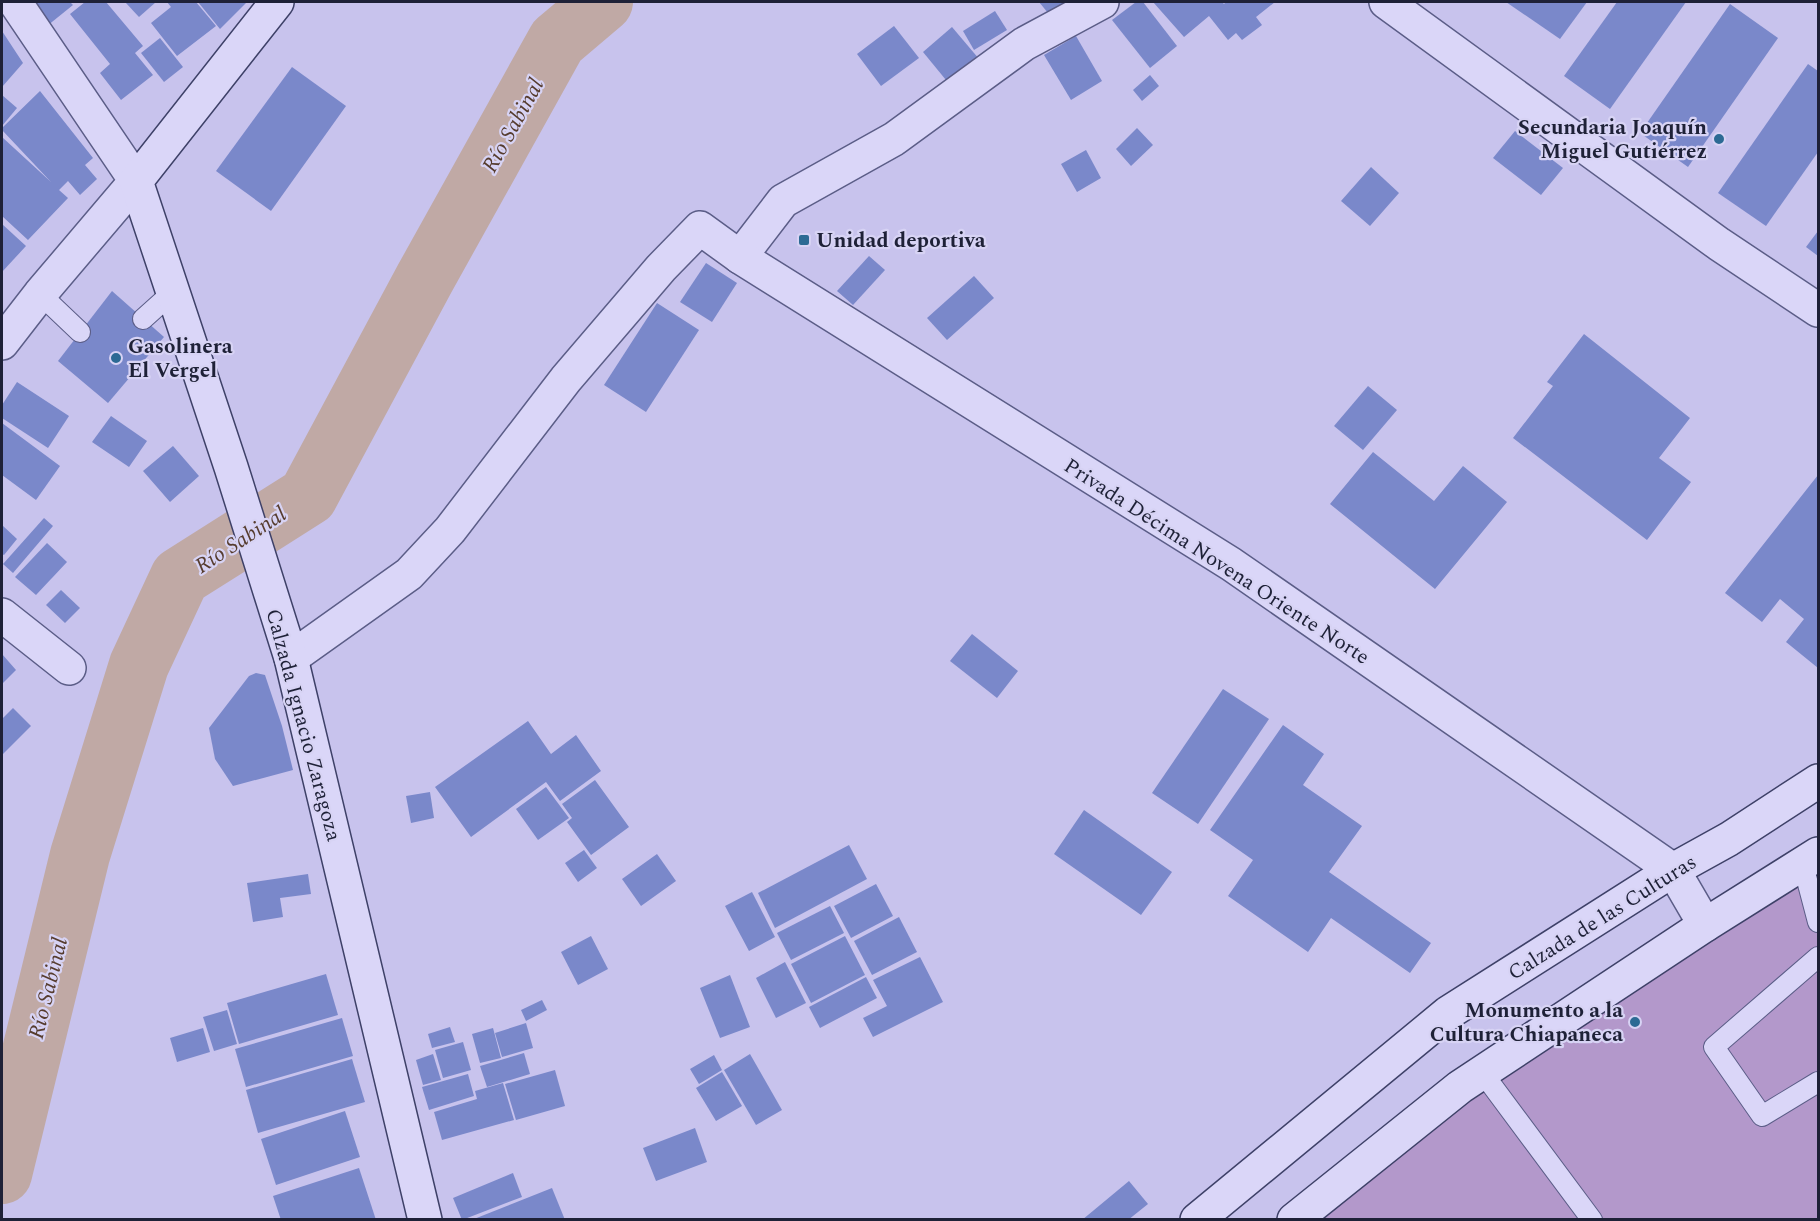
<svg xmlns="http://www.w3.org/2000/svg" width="1820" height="1221" font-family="Spectral,serif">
<rect width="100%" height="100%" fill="#c8c3ed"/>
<polygon fill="#b398cb" points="1818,871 1818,1219 1318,1220 1474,1098"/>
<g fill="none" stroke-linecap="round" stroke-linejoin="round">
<polyline stroke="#c0a9a5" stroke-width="60" points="2,1174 80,855 139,665 180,577 308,496 425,278 557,41 603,2"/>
</g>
<g fill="#7a88ca">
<polygon points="36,2 70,2 73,5 47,26 31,6"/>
<polygon points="85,2 106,2 143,46 135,53 153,75 121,100 100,73 110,64 70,14"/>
<polygon points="125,2 156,2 139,17"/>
<polygon points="167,2 196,2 216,26 177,56 151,23 171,7"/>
<polygon points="198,2 247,2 220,29"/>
<polygon points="1039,2 1069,2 1053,19"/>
<polygon points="1136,2 1143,2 1177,46 1150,68 1112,20"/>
<polygon points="1153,2 1222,2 1224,4 1226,2 1275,2 1256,17 1262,25 1242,40 1236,33 1228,40 1209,16 1184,37"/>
<polygon points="1506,2 1587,2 1560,39"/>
<polygon points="1617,2 1686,2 1610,109 1564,76"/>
<polygon points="1730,4 1778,38 1688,167 1640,133"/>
<polygon points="995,11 1007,30 974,50 963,31"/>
<polygon points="894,26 919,58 881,86 857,54"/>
<polygon points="952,27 985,66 955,91 923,52"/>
<polygon points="2,31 23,63 2,87"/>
<polygon points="1076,36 1102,81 1071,100 1044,55"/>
<polygon points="160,38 183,67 164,82 141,53"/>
<polygon points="1808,64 1818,71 1818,152 1766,226 1718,193"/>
<polygon points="292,67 346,106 271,211 216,171"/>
<polygon points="1150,75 1159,86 1142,101 1133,90"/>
<polygon points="40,91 93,158 85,165 97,179 80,195 68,181 59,190 68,198 28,240 2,216 2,137 51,182 2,130 2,128"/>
<polygon points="2,95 17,108 2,126"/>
<polygon points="1137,128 1153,145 1131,166 1116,149"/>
<polygon points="1515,131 1563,168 1541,195 1493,158"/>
<polygon points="1086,150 1101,178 1077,192 1061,164"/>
<polygon points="1371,167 1399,193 1370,226 1341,201"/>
<polygon points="2,224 26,246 2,272"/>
<polygon points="1818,231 1818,256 1806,247"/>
<polygon points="869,256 885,270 853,305 837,291"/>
<polygon points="706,263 737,283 712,322 680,302"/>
<polygon points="974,276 994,298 947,340 927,318"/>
<polygon points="112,291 164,337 108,403 58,361"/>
<polygon points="657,303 699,330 646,412 604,385"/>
<polygon points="1584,334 1690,418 1659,458 1691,482 1647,540 1513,438 1553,386 1547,382"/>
<polygon points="17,382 69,416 48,448 2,418 2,405"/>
<polygon points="1368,386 1397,410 1363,450 1334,426"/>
<polygon points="111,416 147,441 129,467 92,442"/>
<polygon points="2,423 60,466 36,500 2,475"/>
<polygon points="173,446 199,476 170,502 143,471"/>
<polygon points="1373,452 1434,501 1463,466 1507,502 1435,589 1330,504"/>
<polygon points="1818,475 1818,668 1786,642 1804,619 1780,599 1762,622 1725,593"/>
<polygon points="44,518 53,526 13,573 3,564"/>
<polygon points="2,525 17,539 4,555 2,554"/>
<polygon points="47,543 67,562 36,595 15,577"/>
<polygon points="61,590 80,608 65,623 46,605"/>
<polygon points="972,634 1018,671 997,698 950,661"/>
<polygon points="2,654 16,670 2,684"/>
<polygon points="256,673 265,675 282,726 293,770 233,786 215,759 209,728 249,676"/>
<polygon points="1223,689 1269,719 1198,824 1152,793"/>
<polygon points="13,708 31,726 2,755 2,719"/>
<polygon points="528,721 551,754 576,735 601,771 560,801 546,782 471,837 435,787"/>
<polygon points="1283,725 1324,754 1303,785 1362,826 1329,872 1431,943 1410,973 1331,918 1308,952 1228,896 1253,860 1210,830"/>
<polygon points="595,780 629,827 591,855 567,822 572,818 562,804"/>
<polygon points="546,787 569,818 538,840 516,809"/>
<polygon points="430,792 434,818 411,823 406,796"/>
<polygon points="1084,810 1172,872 1141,915 1054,854"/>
<polygon points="849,845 867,879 775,928 758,893"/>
<polygon points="584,850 597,868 578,882 565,863"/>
<polygon points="657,854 676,881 641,906 622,879"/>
<polygon points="308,874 311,894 280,898 283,917 253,922 247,883"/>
<polygon points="876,884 893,916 851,938 834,906"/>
<polygon points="752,892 775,937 749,951 725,906"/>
<polygon points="830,906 844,933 791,960 777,933"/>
<polygon points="899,917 917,952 872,975 854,941"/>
<polygon points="591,936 608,969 578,985 561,952"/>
<polygon points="845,936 865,975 811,1003 791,964"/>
<polygon points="920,957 943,1002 873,1037 863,1018 887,1006 873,980"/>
<polygon points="785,962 806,1003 776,1018 756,978"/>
<polygon points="326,974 338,1015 239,1044 227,1003"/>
<polygon points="730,975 750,1027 720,1038 700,988"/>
<polygon points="866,977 877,998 820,1028 809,1007"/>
<polygon points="542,1000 547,1010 526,1021 521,1010"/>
<polygon points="227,1010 237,1044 214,1051 203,1017"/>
<polygon points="342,1018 353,1056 246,1087 235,1049"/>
<polygon points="526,1023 533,1048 502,1057 495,1033"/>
<polygon points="450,1027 455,1042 432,1048 428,1034"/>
<polygon points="203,1028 210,1052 177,1062 170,1038"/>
<polygon points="493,1028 501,1058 480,1063 472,1034"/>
<polygon points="463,1042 471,1070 443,1078 435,1050"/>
<polygon points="524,1053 530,1074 487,1087 480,1066"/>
<polygon points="433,1054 441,1080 423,1085 416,1060"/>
<polygon points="750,1054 782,1110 756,1125 724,1070"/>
<polygon points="714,1055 722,1070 699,1084 690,1069"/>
<polygon points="352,1059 365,1102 258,1133 246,1090"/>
<polygon points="555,1070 565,1106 516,1120 505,1084"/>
<polygon points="722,1072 742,1106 716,1121 696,1088"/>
<polygon points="468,1074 474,1096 429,1110 422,1087"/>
<polygon points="503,1083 514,1120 442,1140 434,1112 477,1099 475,1091"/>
<polygon points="345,1111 360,1157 276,1185 261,1139"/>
<polygon points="695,1128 707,1162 656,1181 643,1148"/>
<polygon points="359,1168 376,1220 281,1220 273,1196"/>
<polygon points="513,1173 522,1197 462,1220 453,1198"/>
<polygon points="1129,1181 1148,1204 1128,1220 1082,1220"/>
<polygon points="552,1188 565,1220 474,1220 474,1219"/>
</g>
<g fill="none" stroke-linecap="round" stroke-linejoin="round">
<defs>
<g id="lane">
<polyline points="40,294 80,332"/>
<polyline points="143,319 173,292"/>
<polyline points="1803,865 1818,922"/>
<polyline points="1818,957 1714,1047 1762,1116 1818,1082"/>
<polyline points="1482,1072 1592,1220"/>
</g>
<g id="street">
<polyline points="1386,2 1719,244 1818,310"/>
<polyline points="740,257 783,201 894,139 1024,44 1102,2"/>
<polyline points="2,343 40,294 136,181 15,2"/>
<polyline points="2,615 69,668"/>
<polyline points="291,658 409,574 450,530 566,379 661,268 700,228 740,257 1231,564 1673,870 1705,925"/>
</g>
<g id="secondary">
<polyline points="277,2 136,181 231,467 291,658 425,1220"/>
<polyline points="1197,1220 1448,1013 1673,870 1729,839 1818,781"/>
<polyline points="1294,1220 1460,1087 1705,925 1818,854"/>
</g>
</defs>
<use href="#lane" stroke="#5b5d87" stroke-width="22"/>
<use href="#street" stroke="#5b5d87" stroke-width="36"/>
<use href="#secondary" stroke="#3e4168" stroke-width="36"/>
<use href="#lane" stroke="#dad6f8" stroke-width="20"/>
<use href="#street" stroke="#dad6f8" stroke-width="33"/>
<use href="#secondary" stroke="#dad6f8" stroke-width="33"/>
</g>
<g fill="#2c6a94" stroke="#d7d3f4" stroke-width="2">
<circle cx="1719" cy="139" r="6"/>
<rect x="798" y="234" width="12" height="12" rx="3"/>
<circle cx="116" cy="358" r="6"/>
<circle cx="1635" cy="1022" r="6"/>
</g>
<g text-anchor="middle" stroke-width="4.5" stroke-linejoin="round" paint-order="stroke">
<g font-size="21" font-weight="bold" fill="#1e2137" stroke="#d7d3f4" text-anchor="end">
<text x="1707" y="134">Secundaria Joaquín<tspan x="1707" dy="24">Miguel Gutiérrez</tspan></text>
<text x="816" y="247" text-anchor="start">Unidad deportiva</text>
<text x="128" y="353" text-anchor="start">Gasolinera<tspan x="128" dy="24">El Vergel</tspan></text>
<text x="1623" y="1017">Monumento a la<tspan x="1623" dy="24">Cultura Chiapaneca</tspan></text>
</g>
<g font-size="21" fill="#1e2137" stroke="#d7d3f4">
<text transform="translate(1217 561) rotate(33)" y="7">Privada Décima Novena Oriente Norte</text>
<text transform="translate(304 725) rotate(75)" y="7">Calzada Ignacio Zaragoza</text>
<text transform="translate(1602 917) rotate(-32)" y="7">Calzada de las Culturas</text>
</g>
<g font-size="22" font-style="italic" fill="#563c2e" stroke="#d7d3f4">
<text transform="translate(512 125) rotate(-61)" y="8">Río Sabinal</text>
<text transform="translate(240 539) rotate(-33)" y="8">Río Sabinal</text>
<text transform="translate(47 988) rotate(-76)" y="8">Río Sabinal</text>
</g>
</g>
<rect width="1820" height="1221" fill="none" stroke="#1e2137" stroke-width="6"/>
</svg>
